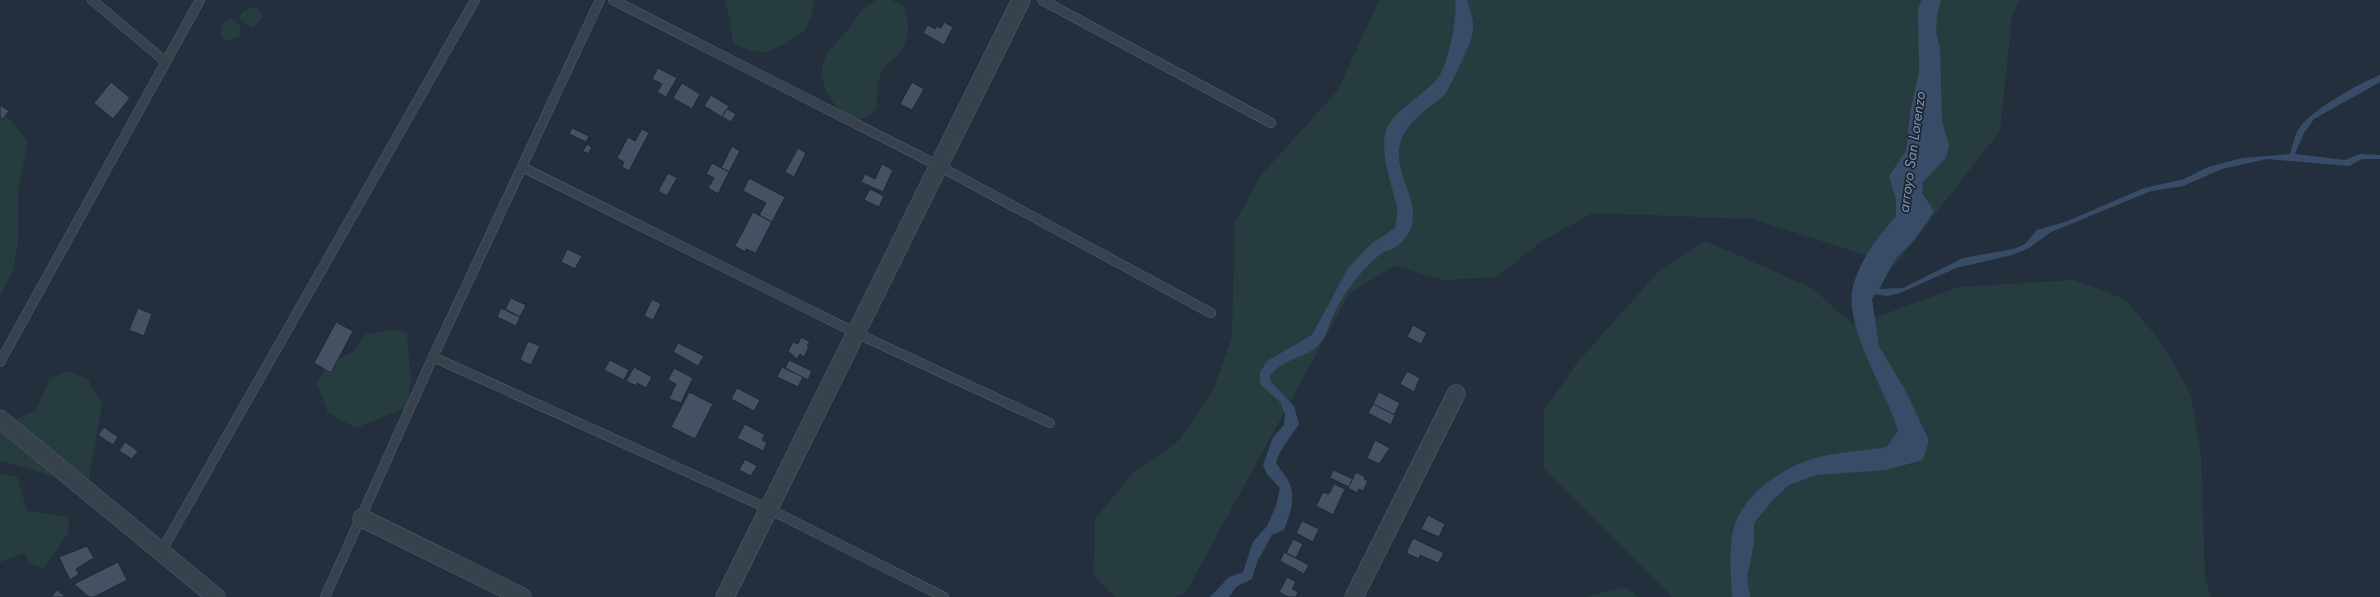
<svg xmlns="http://www.w3.org/2000/svg" width="2380" height="597" font-family="Jost,sans-serif">
<rect width="100%" height="100%" fill="#242f3e"/>
<g fill="#263c3f">
<polygon points="724,0 814,0 810,20 803,32 780,46 767,52 752,51 733,44 729,15"/>
<path d="M876 0H892L904 7C910 26 911 40 896 56 892 60 886 64 883 69 877 81 877 97 876 109L865 118 852 122C833 105 811 80 828 53 833 45 841 38 848 30 859 16 859 9 876 0Z"/>
<polygon points="1379,0 2019,0 2012,16 2000,131 1895,265 1753,219 1593,213 1542,241 1497,277 1445,280 1394,266 1349,294 1186,592 1176,597 1116,597 1094,576 1095,519 1132,474 1178,441 1213,391 1232,337 1235,222 1262,174 1338,90"/>
<polygon points="252,7 257,8 264,17 252,28 240,19 242,12"/>
<polygon points="230,18 241,26 239,36 228,41 221,37 221,25"/>
<polygon points="0,109 28,141 18,192 18,242 13,270 0,296"/>
<polygon points="1706,241 1812,288 1854,325 1959,287 2074,280 2125,299 2161,342 2191,395 2201,456 2205,577 2211,597 1672,597 1544,468 1544,411 1577,363 1658,272"/>
<polygon points="393,330 407,333 411,381 407,407 356,428 328,413 317,383 328,365 353,352 366,334"/>
<polygon points="66,371 87,378 102,404 86,496 61,479 0,460 0,423 10,422 36,410 50,379"/>
<polygon points="0,473 17,477 27,511 69,517 68,533 44,569 30,563 24,553 0,562"/>
<polygon points="1625,587 1639,597 1586,597"/>
</g>
<g fill="#394c67">
<path d="M1455 0H1467C1471 12 1475 23 1472 36 1471 43 1448 91 1444 96 1427 110 1409 119 1401 141 1390 171 1423 201 1410 230 1399 253 1388 246 1376 258 1358 274 1343 294 1333 316 1329 324 1327 334 1322 341 1308 360 1286 355 1270 376L1271 382 1294 406 1299 424C1291 437 1281 447 1276 462 1279 469 1285 474 1288 480 1297 497 1290 514 1284 530L1272 535 1257 562 1252 579 1236 587 1229 597H1210L1229 577 1243 572 1253 542 1267 526 1276 506 1280 488 1267 474 1263 465 1273 437 1284 425 1285 414 1280 402 1260 384V372L1267 361 1312 335 1348 268 1372 243 1395 228C1396 221 1398 213 1397 207 1392 185 1378 150 1387 128 1393 112 1426 93 1437 79 1448 67 1458 16 1455 0Z"/>
<path d="M1922 0H1941L1937 15 1936 33 1940 47 1942 121 1949 146 1946 158 1923 182 1922 193 1934 211 1916 238 1897 257 1879 289 1903 288 1963 258 2014 249 2025 244 2037 230 2068 221 2144 188 2184 179 2208 167 2242 158 2290 154C2293 146 2294 137 2298 130 2310 110 2358 84 2380 75V82L2314 119 2304 133 2295 154 2345 160 2360 154 2380 155V159H2362L2349 166 2267 159 2222 169 2183 186 2151 191 2117 205 2051 232 2029 248 2012 255 1956 268 1900 293 1887 296 1875 294 1872 299 1879 346 1904 388 1929 440 1923 460 1886 470 1816 475 1789 485 1773 500 1754 523V543L1747 578 1750 597H1732C1731 577 1728 543 1735 524 1747 491 1783 468 1815 458 1837 452 1863 451 1887 447L1898 430C1886 391 1843 326 1853 286 1860 260 1879 235 1896 216V200L1889 176 1906 151 1910 113 1919 72 1918 9Z"/>
</g>
<g fill="#455162" stroke="#1f2835">
<polygon points="944,22 953,27 944,45 923,33 928,25 935,29 937,26 941,28"/>
<polygon points="658,68 677,78 666,97 657,92 662,84 652,79"/>
<polygon points="111,82 130,98 113,119 94,103"/>
<polygon points="912,82 924,89 912,110 900,104"/>
<polygon points="682,83 700,94 692,109 673,98"/>
<polygon points="711,95 729,106 722,117 704,106"/>
<polygon points="0,105 9,111 3,119 0,117"/>
<polygon points="727,109 736,114 731,122 722,117"/>
<polygon points="572,128 589,136 586,142 569,134"/>
<polygon points="642,129 649,133 629,171 622,167 624,162 617,158 628,137 635,141"/>
<polygon points="587,144 592,147 588,154 583,151"/>
<polygon points="732,146 740,151 729,172 721,168"/>
<polygon points="798,148 806,153 794,177 785,172"/>
<polygon points="712,163 729,172 718,194 708,188 714,178 706,174"/>
<polygon points="882,164 893,170 883,192 861,182 865,174 875,179"/>
<polygon points="668,173 677,178 667,196 658,191"/>
<polygon points="749,178 785,197 772,222 759,215 766,203 743,191"/>
<polygon points="870,189 884,196 879,207 864,200"/>
<polygon points="753,212 772,222 756,253 746,249 745,252 735,246"/>
<polygon points="567,249 582,256 575,269 561,262"/>
<polygon points="511,298 526,305 520,317 505,309"/>
<polygon points="652,299 661,304 653,320 644,316"/>
<polygon points="138,308 152,314 144,336 129,330"/>
<polygon points="501,308 520,317 516,326 497,317"/>
<polygon points="336,322 353,331 331,373 314,363"/>
<polygon points="1413,325 1427,333 1421,344 1407,337"/>
<polygon points="801,337 810,342 807,346 809,347 804,357 800,354 797,359 788,351 793,342 798,344"/>
<polygon points="528,341 540,346 531,365 520,360"/>
<polygon points="678,343 704,356 698,366 673,352"/>
<polygon points="610,360 629,370 624,380 604,370"/>
<polygon points="789,360 812,371 808,380 785,368"/>
<polygon points="634,367 652,377 646,388 637,383 636,386 626,381"/>
<polygon points="782,367 803,377 798,387 777,377"/>
<polygon points="674,368 693,378 681,403 669,399 676,384 668,380"/>
<polygon points="1407,371 1420,378 1414,392 1400,384"/>
<polygon points="737,388 760,400 754,411 731,399"/>
<polygon points="689,392 713,404 695,439 671,427"/>
<polygon points="1379,392 1400,403 1394,415 1373,404"/>
<polygon points="1373,404 1395,415 1391,425 1368,413"/>
<polygon points="745,424 765,435 762,440 767,443 763,451 737,438"/>
<polygon points="104,427 118,437 113,445 98,435"/>
<polygon points="1375,440 1390,448 1379,464 1367,458"/>
<polygon points="125,442 138,451 132,459 119,451"/>
<polygon points="745,459 757,466 751,476 739,470"/>
<polygon points="1333,470 1353,479 1349,487 1330,478"/>
<polygon points="1356,472 1365,477 1364,479 1368,481 1363,491 1359,489 1357,493 1348,488"/>
<polygon points="1334,484 1345,489 1333,515 1316,506 1323,492 1329,494"/>
<polygon points="1428,515 1445,524 1439,537 1421,529"/>
<polygon points="1302,521 1319,529 1313,542 1296,533"/>
<polygon points="1413,538 1444,553 1438,563 1420,555 1419,559 1406,553"/>
<polygon points="1293,539 1303,544 1296,558 1286,553"/>
<polygon points="87,546 94,558 76,569 79,574 70,580 59,557"/>
<polygon points="1284,552 1309,565 1304,574 1280,561"/>
<polygon points="118,562 127,580 94,597 89,597 74,584"/>
<polygon points="1287,577 1296,582 1292,589 1298,592 1296,597 1288,597 1279,592"/>
<polygon points="57,590 66,597 51,597"/>
</g>
<g fill="none" stroke-linecap="round" stroke-linejoin="round">
<defs>
<g id="lane">
<polyline points="92,0 166,62"/>
<polyline points="613,0 939,166 1211,313"/>
<polyline points="1042,0 1271,123"/>
<polyline points="522,167 856,333 1050,423"/>
<polyline points="433,357 769,509 944,597"/>
<polyline points="0,362 200,0"/>
<polyline points="161,552 475,0"/>
<polyline points="325,597 433,357 600,0"/>
</g>
<g id="street">
<polyline points="0,419 216,597"/>
<polyline points="362,518 522,597"/>
<polyline points="725,597 1021,0"/>
<polyline points="1354,597 1456,394"/>
</g>
</defs>
<use href="#lane" stroke="#565f6c" stroke-width="10"/>
<use href="#street" stroke="#565f6c" stroke-width="19"/>
<use href="#lane" stroke="#38414e" stroke-width="9"/>
<use href="#street" stroke="#38414e" stroke-width="18"/>
</g>
<g text-anchor="middle" stroke-width="3.5" stroke-linejoin="round" paint-order="stroke">
<g font-size="15" font-style="italic" fill="#7c92b1" stroke="#1d2633">
<text transform="translate(1912 152) rotate(-82)" y="5">arroyo San Lorenzo</text>
</g>
</g>
</svg>
